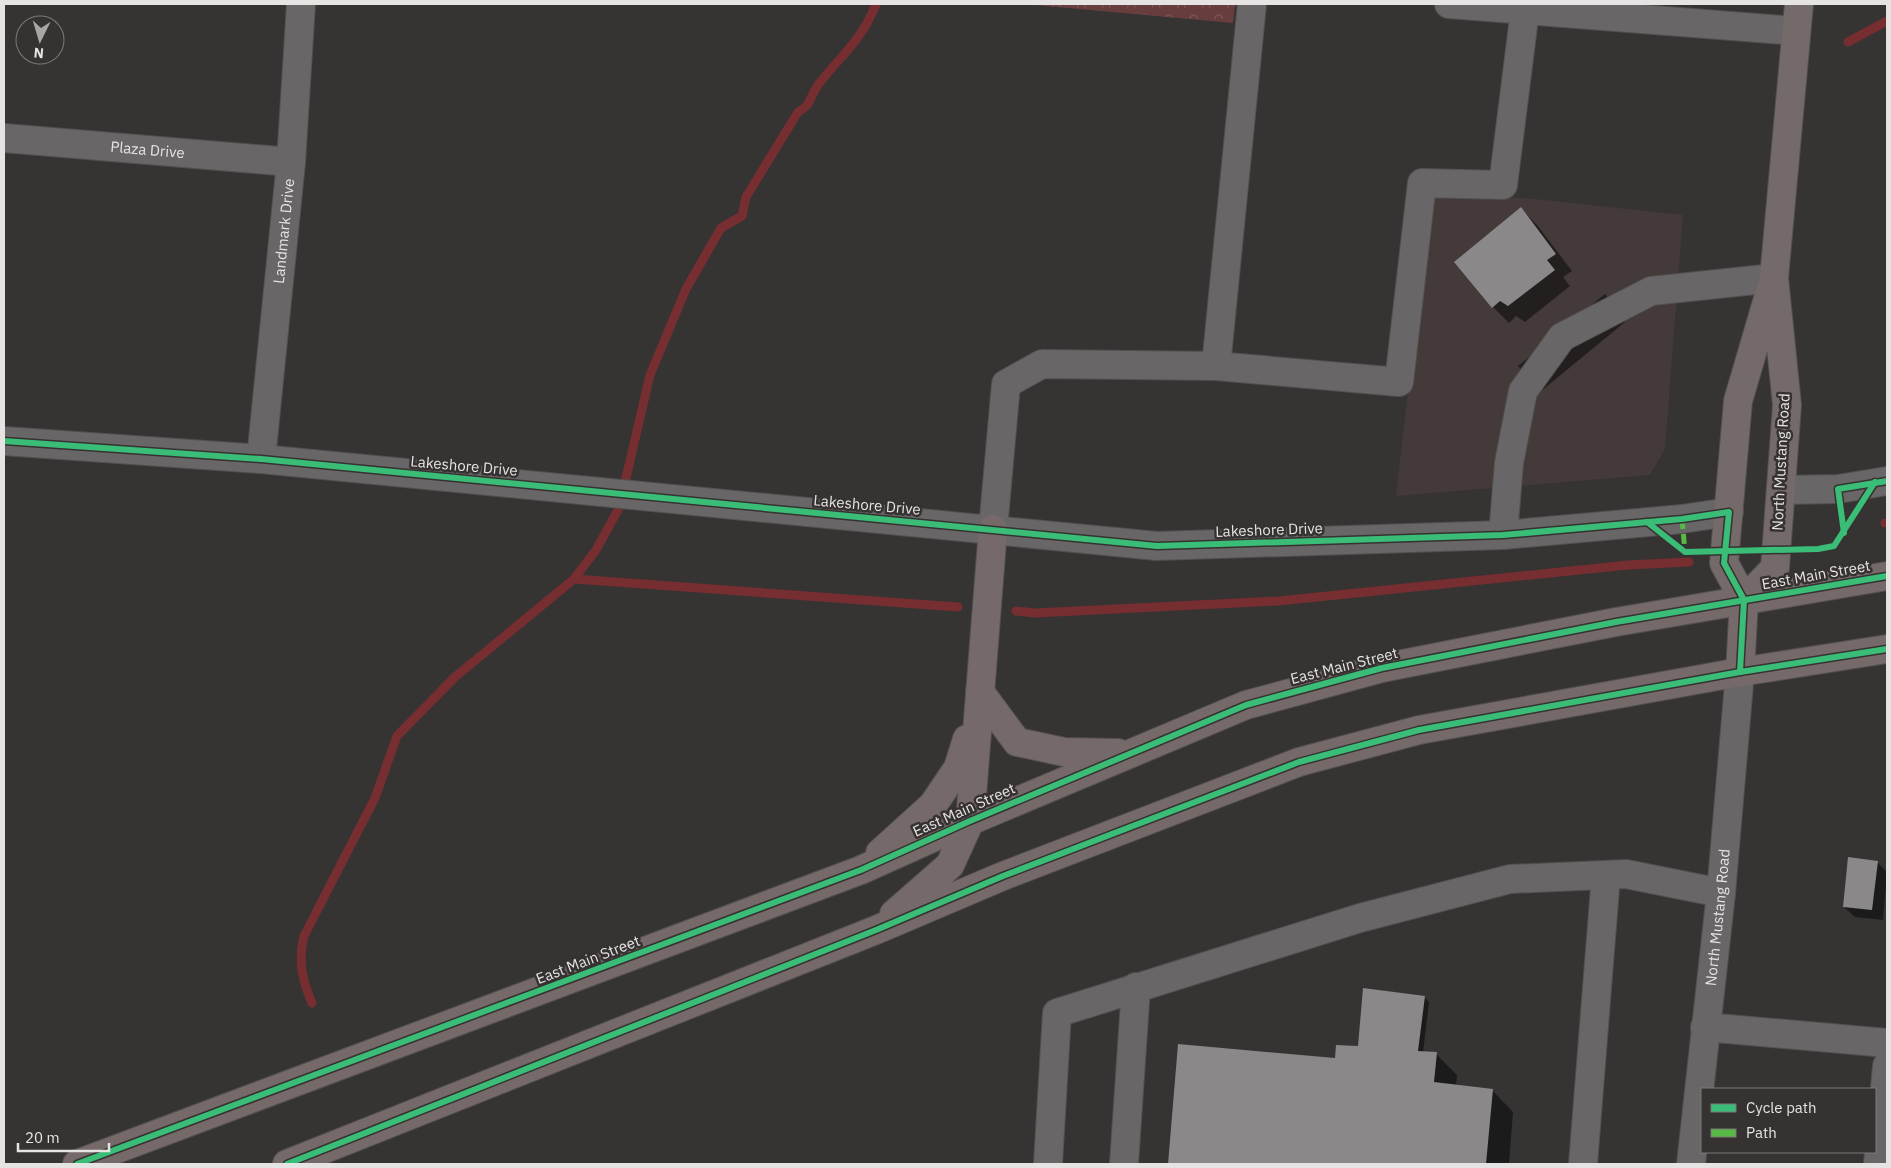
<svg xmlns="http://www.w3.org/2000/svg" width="1891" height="1168" font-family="'IBM Plex Sans',sans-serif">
<defs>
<pattern id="park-crowns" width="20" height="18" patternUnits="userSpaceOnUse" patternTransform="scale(1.25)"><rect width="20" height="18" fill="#673d3d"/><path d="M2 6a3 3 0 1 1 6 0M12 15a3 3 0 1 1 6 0" fill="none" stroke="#7d5959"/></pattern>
</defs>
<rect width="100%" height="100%" fill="#363333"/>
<polygon fill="#443a3a" points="1446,194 1535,199 1683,215 1665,449 1650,475 1396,496 1430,200"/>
<polygon fill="url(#park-crowns)" points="1024,4 1235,4 1233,23"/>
<g fill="#0007">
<polygon points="1521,209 1537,225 1572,271 1563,277 1570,286 1525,322 1516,316 1509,323 1493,307"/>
<polygon points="1605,294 1625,322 1540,392 1518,366"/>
<polygon points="1877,862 1887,872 1883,920 1855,917 1844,907"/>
<polygon points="1424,997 1429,1002 1423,1053 1436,1054 1457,1075 1456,1086 1492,1090 1513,1112 1509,1164 1169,1164 1180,1045 1337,1059 1361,1048"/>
</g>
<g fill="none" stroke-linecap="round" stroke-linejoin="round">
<g stroke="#762e31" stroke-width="9">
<polyline points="1848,42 1887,21"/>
<polyline points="1885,523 1887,523"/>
<polyline points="574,579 958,607"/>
<polyline points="1016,611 1035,613 1279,601 1628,565 1689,562"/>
<path d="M312 1003C302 980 298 961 304 936L375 798 397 736 455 677 574 579 596 550 619 508 650 375 686 289 721 228 742 216 746 197 798 112C811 106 810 96 818 85 841 55 861 42 876 4"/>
</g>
</g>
<g fill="#8a8888">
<polygon points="1521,207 1556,254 1547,260 1555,270 1508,306 1500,301 1492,308 1454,262"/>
<polygon points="1848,857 1878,861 1872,910 1843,907"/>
<polygon points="1363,988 1425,996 1418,1051 1437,1052 1434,1082 1493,1089 1486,1164 1168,1164 1178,1044 1335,1058 1336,1045 1358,1046"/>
</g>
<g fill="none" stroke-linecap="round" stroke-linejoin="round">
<defs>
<g id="minor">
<polyline points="1449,4 1796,31"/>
<path id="s1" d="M4 138 291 162"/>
<polyline points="1216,366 1399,382 1422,183 1503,185 1525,10"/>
<polyline points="4,441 261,459 1157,546 1503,535 1682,519 1729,512"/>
<path id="s2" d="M261 459 291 162 301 4"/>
<polyline points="1781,490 1838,489 1887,481"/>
<polyline points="993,529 1006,384 1042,364 1216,366 1252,4"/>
<polyline points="1503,535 1509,463 1523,391 1562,337 1651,291 1774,278"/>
<polyline points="1705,1027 1887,1043"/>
<polyline points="1048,1164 1057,1013 1360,918 1510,879 1626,874 1721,893"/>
<polyline points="1124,1164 1136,987"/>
<polyline points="1583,1164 1606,875"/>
<path id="s3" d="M1691 1164 1721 893 1740 672"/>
<polyline points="1878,1164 1887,1066"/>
</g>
<polyline id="major" points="1774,278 1787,405 1775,568 1744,600 1724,563 1738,401 1774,278 1799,4"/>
<g id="highway">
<polyline points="1740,672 1744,600"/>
<polyline points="980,692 1017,742 1064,752 1118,753"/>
<polyline points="880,853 933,805 958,768 967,739"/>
<polyline points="894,914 950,865 970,821 993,529"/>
<polyline points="77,1164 861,870 970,821 1246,705 1382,668 1616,622 1887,576"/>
<polyline points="287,1164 876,930 1003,876 1299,762 1419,730 1740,672 1887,649"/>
</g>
</defs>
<use href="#minor" stroke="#525050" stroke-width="30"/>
<use href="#major" stroke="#525050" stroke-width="30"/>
<use href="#highway" stroke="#525050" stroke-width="30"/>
<use href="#minor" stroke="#686666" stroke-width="28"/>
<use href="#major" stroke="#756a6a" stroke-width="28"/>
<use href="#highway" stroke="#766969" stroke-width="28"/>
<polyline stroke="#58b947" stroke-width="5" stroke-dasharray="10 5" stroke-linecap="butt" points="1682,519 1685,552"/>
<defs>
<g id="cycleway">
<polyline points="4,441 261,459 1157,546 1503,535 1682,519 1729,512 1724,563 1744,600"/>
<polyline points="1647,522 1685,552 1818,549 1834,546 1875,482"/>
<polyline points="1844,533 1838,489 1887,481"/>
<polyline points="1740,672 1744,600"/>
<polyline points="77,1164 861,870 970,821 1246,705 1382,668 1616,622 1887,576"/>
<polyline points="287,1164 876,930 1003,876 1299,762 1419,730 1740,672 1887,649"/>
</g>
</defs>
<use href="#cycleway" stroke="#373232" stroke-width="9"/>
<use href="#cycleway" stroke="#3abd76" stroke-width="6"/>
</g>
<g text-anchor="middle" stroke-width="5" stroke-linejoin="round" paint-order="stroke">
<g font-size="15" fill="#e6e3e3" stroke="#373232">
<text dy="5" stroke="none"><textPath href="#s1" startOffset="144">Plaza Drive</textPath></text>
<text dy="5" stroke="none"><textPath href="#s2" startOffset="229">Landmark Drive</textPath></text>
<text transform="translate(1781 462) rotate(-87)" y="5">North Mustang Road</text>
<text transform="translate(464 466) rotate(5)" y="5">Lakeshore Drive</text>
<text transform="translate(867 505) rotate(5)" y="5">Lakeshore Drive</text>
<text transform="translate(1269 530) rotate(-2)" y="5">Lakeshore Drive</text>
<text transform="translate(1816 575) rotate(-10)" y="5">East Main Street</text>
<text transform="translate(1344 666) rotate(-14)" y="5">East Main Street</text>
<text transform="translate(964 810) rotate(-24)" y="5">East Main Street</text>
<text dy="5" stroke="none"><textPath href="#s3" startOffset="248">North Mustang Road</textPath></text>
<text transform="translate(588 960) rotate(-21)" y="5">East Main Street</text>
</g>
</g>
<rect width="1891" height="1168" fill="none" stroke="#e6e3e3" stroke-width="10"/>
<rect x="1701" y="1088" width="175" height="65" fill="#373232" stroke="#7d7979"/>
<rect x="1711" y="1104" width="25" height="8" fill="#3abd76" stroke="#7d7979"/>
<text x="1746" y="1113" font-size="15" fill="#e6e3e3">Cycle path</text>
<rect x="1711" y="1129" width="25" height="8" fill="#58b947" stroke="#7d7979"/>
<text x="1746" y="1138" font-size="15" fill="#e6e3e3">Path</text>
<g transform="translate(40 40) rotate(185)"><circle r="24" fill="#373232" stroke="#7d7979"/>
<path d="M0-4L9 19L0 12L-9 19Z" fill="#a8a5a5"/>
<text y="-8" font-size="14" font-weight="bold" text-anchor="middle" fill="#e6e3e3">N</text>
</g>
<path d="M18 1143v8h91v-8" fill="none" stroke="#e6e3e3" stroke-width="2.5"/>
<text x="25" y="1143" font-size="15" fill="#e6e3e3" stroke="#373232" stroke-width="4" paint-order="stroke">20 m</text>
</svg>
